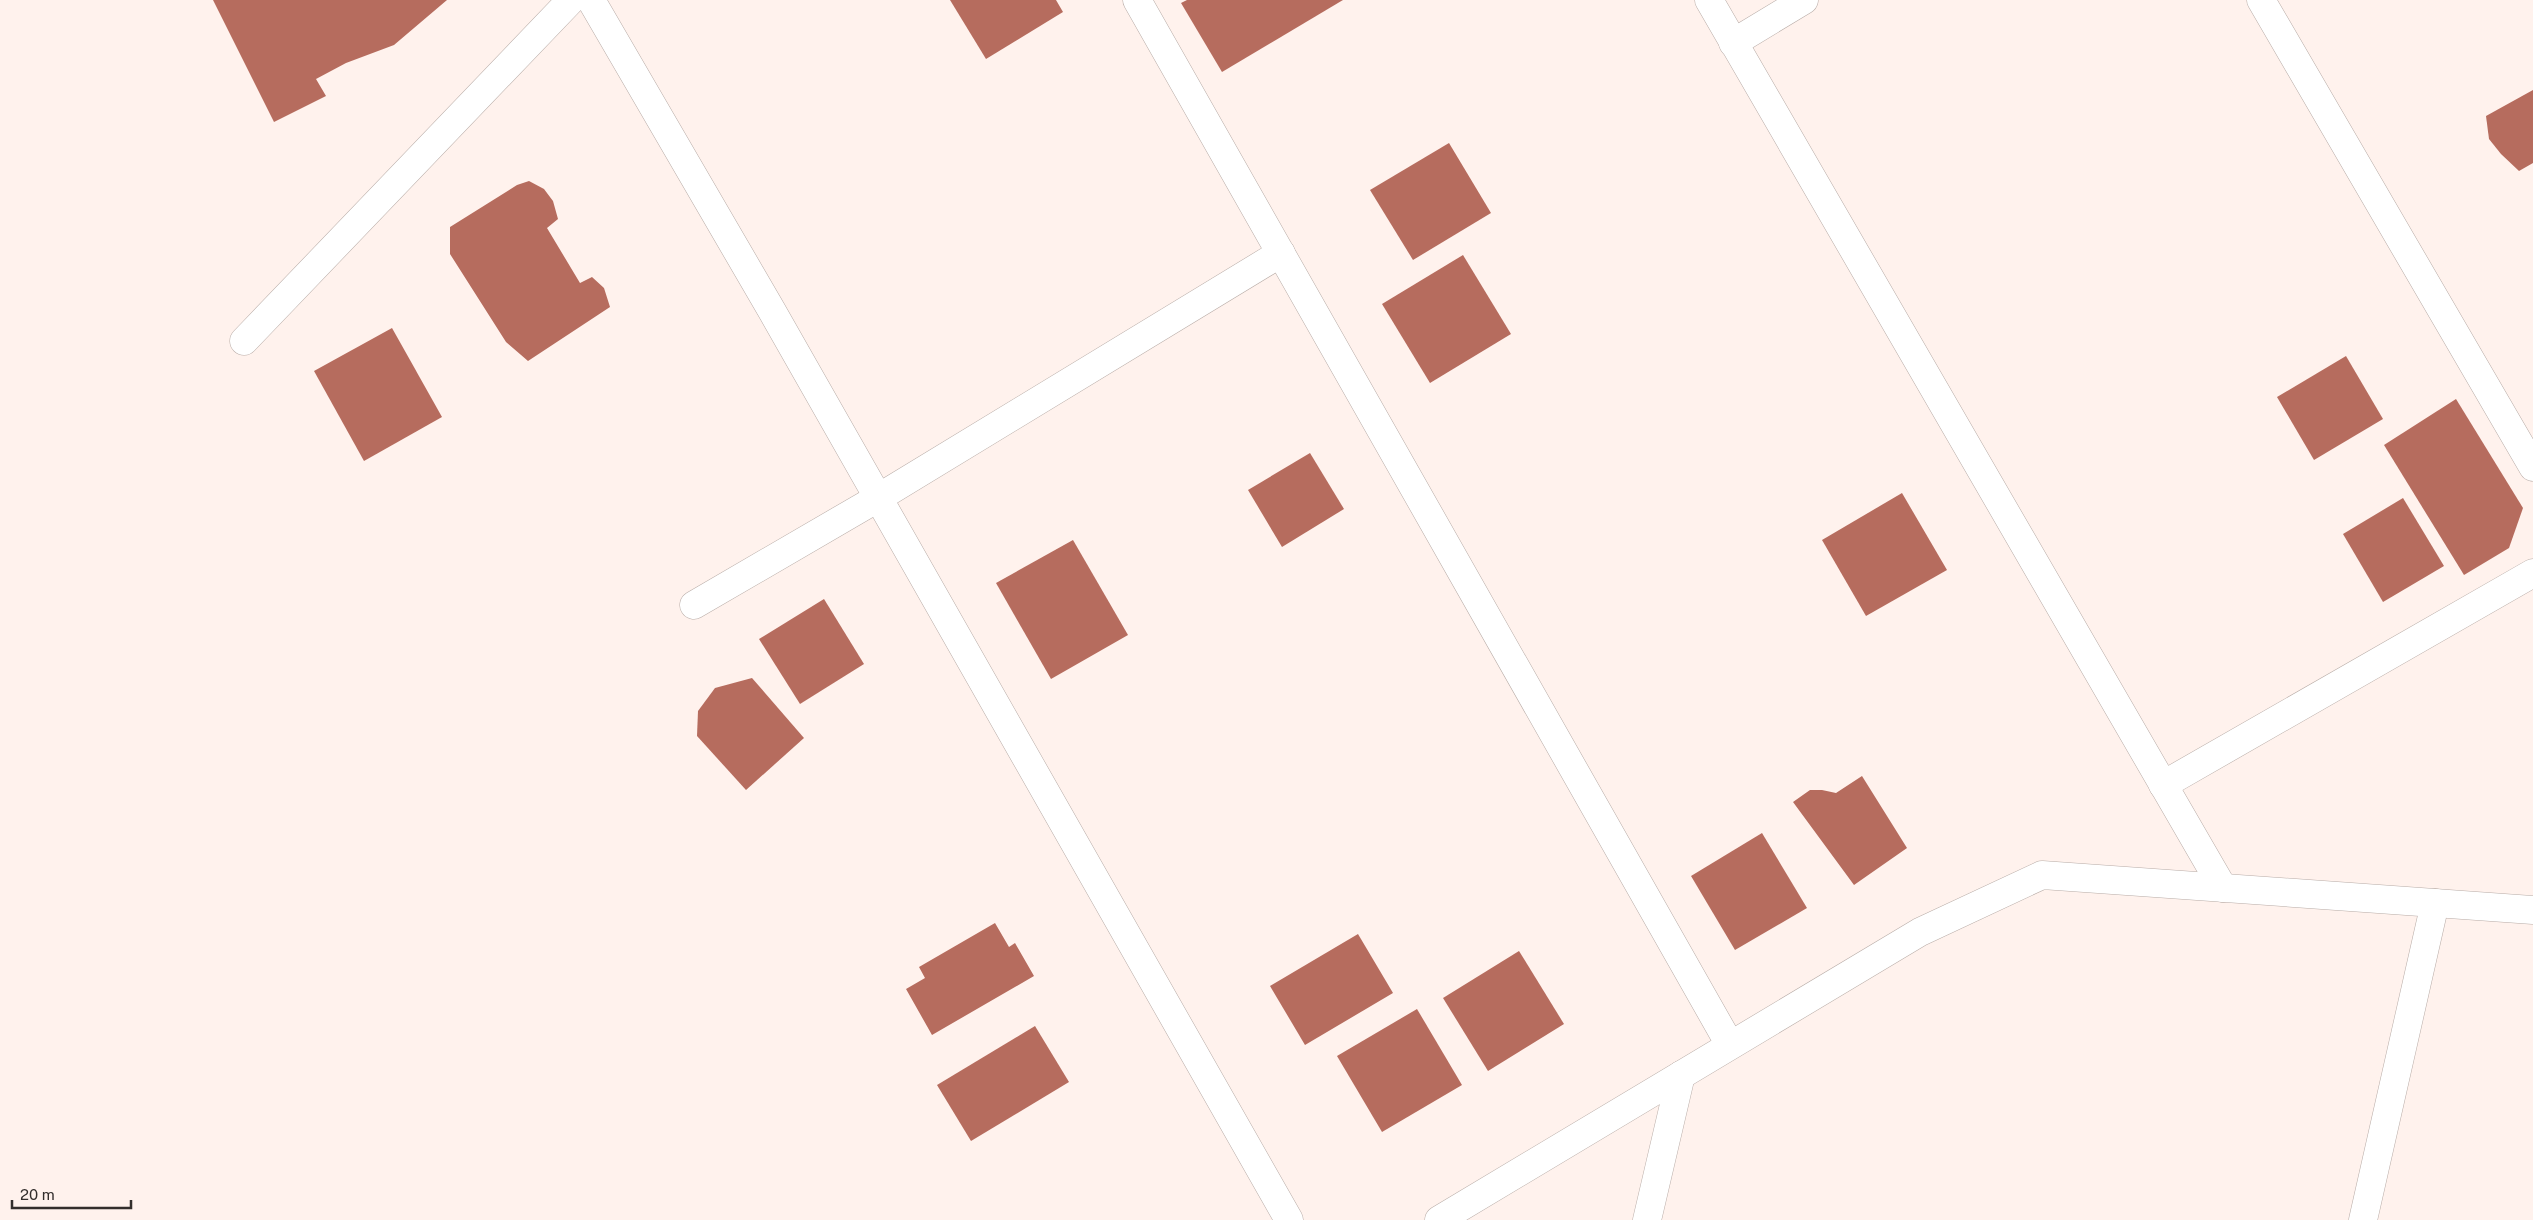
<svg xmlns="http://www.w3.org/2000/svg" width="2533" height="1220" font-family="'Public Sans',sans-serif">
<rect width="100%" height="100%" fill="#fff2ed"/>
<g fill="#b66c5e">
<polygon points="213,0 447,0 394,45 346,63 316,79 326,96 274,122"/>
<polygon points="950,0 1056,0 1063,12 986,59"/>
<polygon points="1187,0 1343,0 1222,72 1181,3"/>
<polygon points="2533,90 2533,163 2519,171 2501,154 2489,139 2486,116"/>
<polygon points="1449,143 1491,213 1413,260 1370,190"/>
<polygon points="529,181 544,189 553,201 558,219 547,228 580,283 592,277 604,288 610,307 528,361 506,342 450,254 450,227 517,185"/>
<polygon points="1463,255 1511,334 1430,383 1382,304"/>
<polygon points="392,328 442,417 364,461 314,371"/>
<polygon points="2346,356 2383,419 2314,460 2277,397"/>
<polygon points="2456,399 2523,508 2509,548 2464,575 2384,445"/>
<polygon points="1310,453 1344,509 1282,547 1248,490"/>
<polygon points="1902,493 1947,570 1866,616 1822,540"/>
<polygon points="2403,498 2444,566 2383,602 2343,534"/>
<polygon points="1073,540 1128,635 1051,679 996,583"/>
<polygon points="824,599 864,664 800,704 759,639"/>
<polygon points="752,678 804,738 746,790 697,736 698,711 715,688"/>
<polygon points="1862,776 1907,848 1854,885 1793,802 1810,790 1822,790 1836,793"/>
<polygon points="1762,833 1807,908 1735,950 1691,876"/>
<polygon points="995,923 1009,947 1015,943 1034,976 932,1035 906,989 925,978 919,967"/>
<polygon points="1358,934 1393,993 1305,1045 1270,986"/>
<polygon points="1519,951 1564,1024 1488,1071 1443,998"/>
<polygon points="1417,1009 1462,1085 1382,1132 1337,1056"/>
<polygon points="1035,1026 1069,1082 971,1141 937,1085"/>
</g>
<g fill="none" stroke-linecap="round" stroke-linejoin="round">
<defs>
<g id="minor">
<polyline points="591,0 772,311 1289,1220"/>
<polyline points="1137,0 1730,1045"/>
<polyline points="1709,0 2223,888"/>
<polyline points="2261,0 2533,467"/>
<polyline points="1733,43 1804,0"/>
<polyline points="244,341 571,0"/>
<polyline points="694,605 878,498 1281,253"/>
<polyline points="2163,785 2533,573"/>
<polyline points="1439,1220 1920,932 2042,875 2533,910"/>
<polyline points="1647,1220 1681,1075"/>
<polyline points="2363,1220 2435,903"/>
</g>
</defs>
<use href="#minor" stroke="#b8aca7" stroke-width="29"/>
<use href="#minor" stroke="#fff" stroke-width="28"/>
</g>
<path d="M12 1200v8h119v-8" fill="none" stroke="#332e2c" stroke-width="2.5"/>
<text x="20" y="1200" font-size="15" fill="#332e2c" stroke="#fff2ed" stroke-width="4" paint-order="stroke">20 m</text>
</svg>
